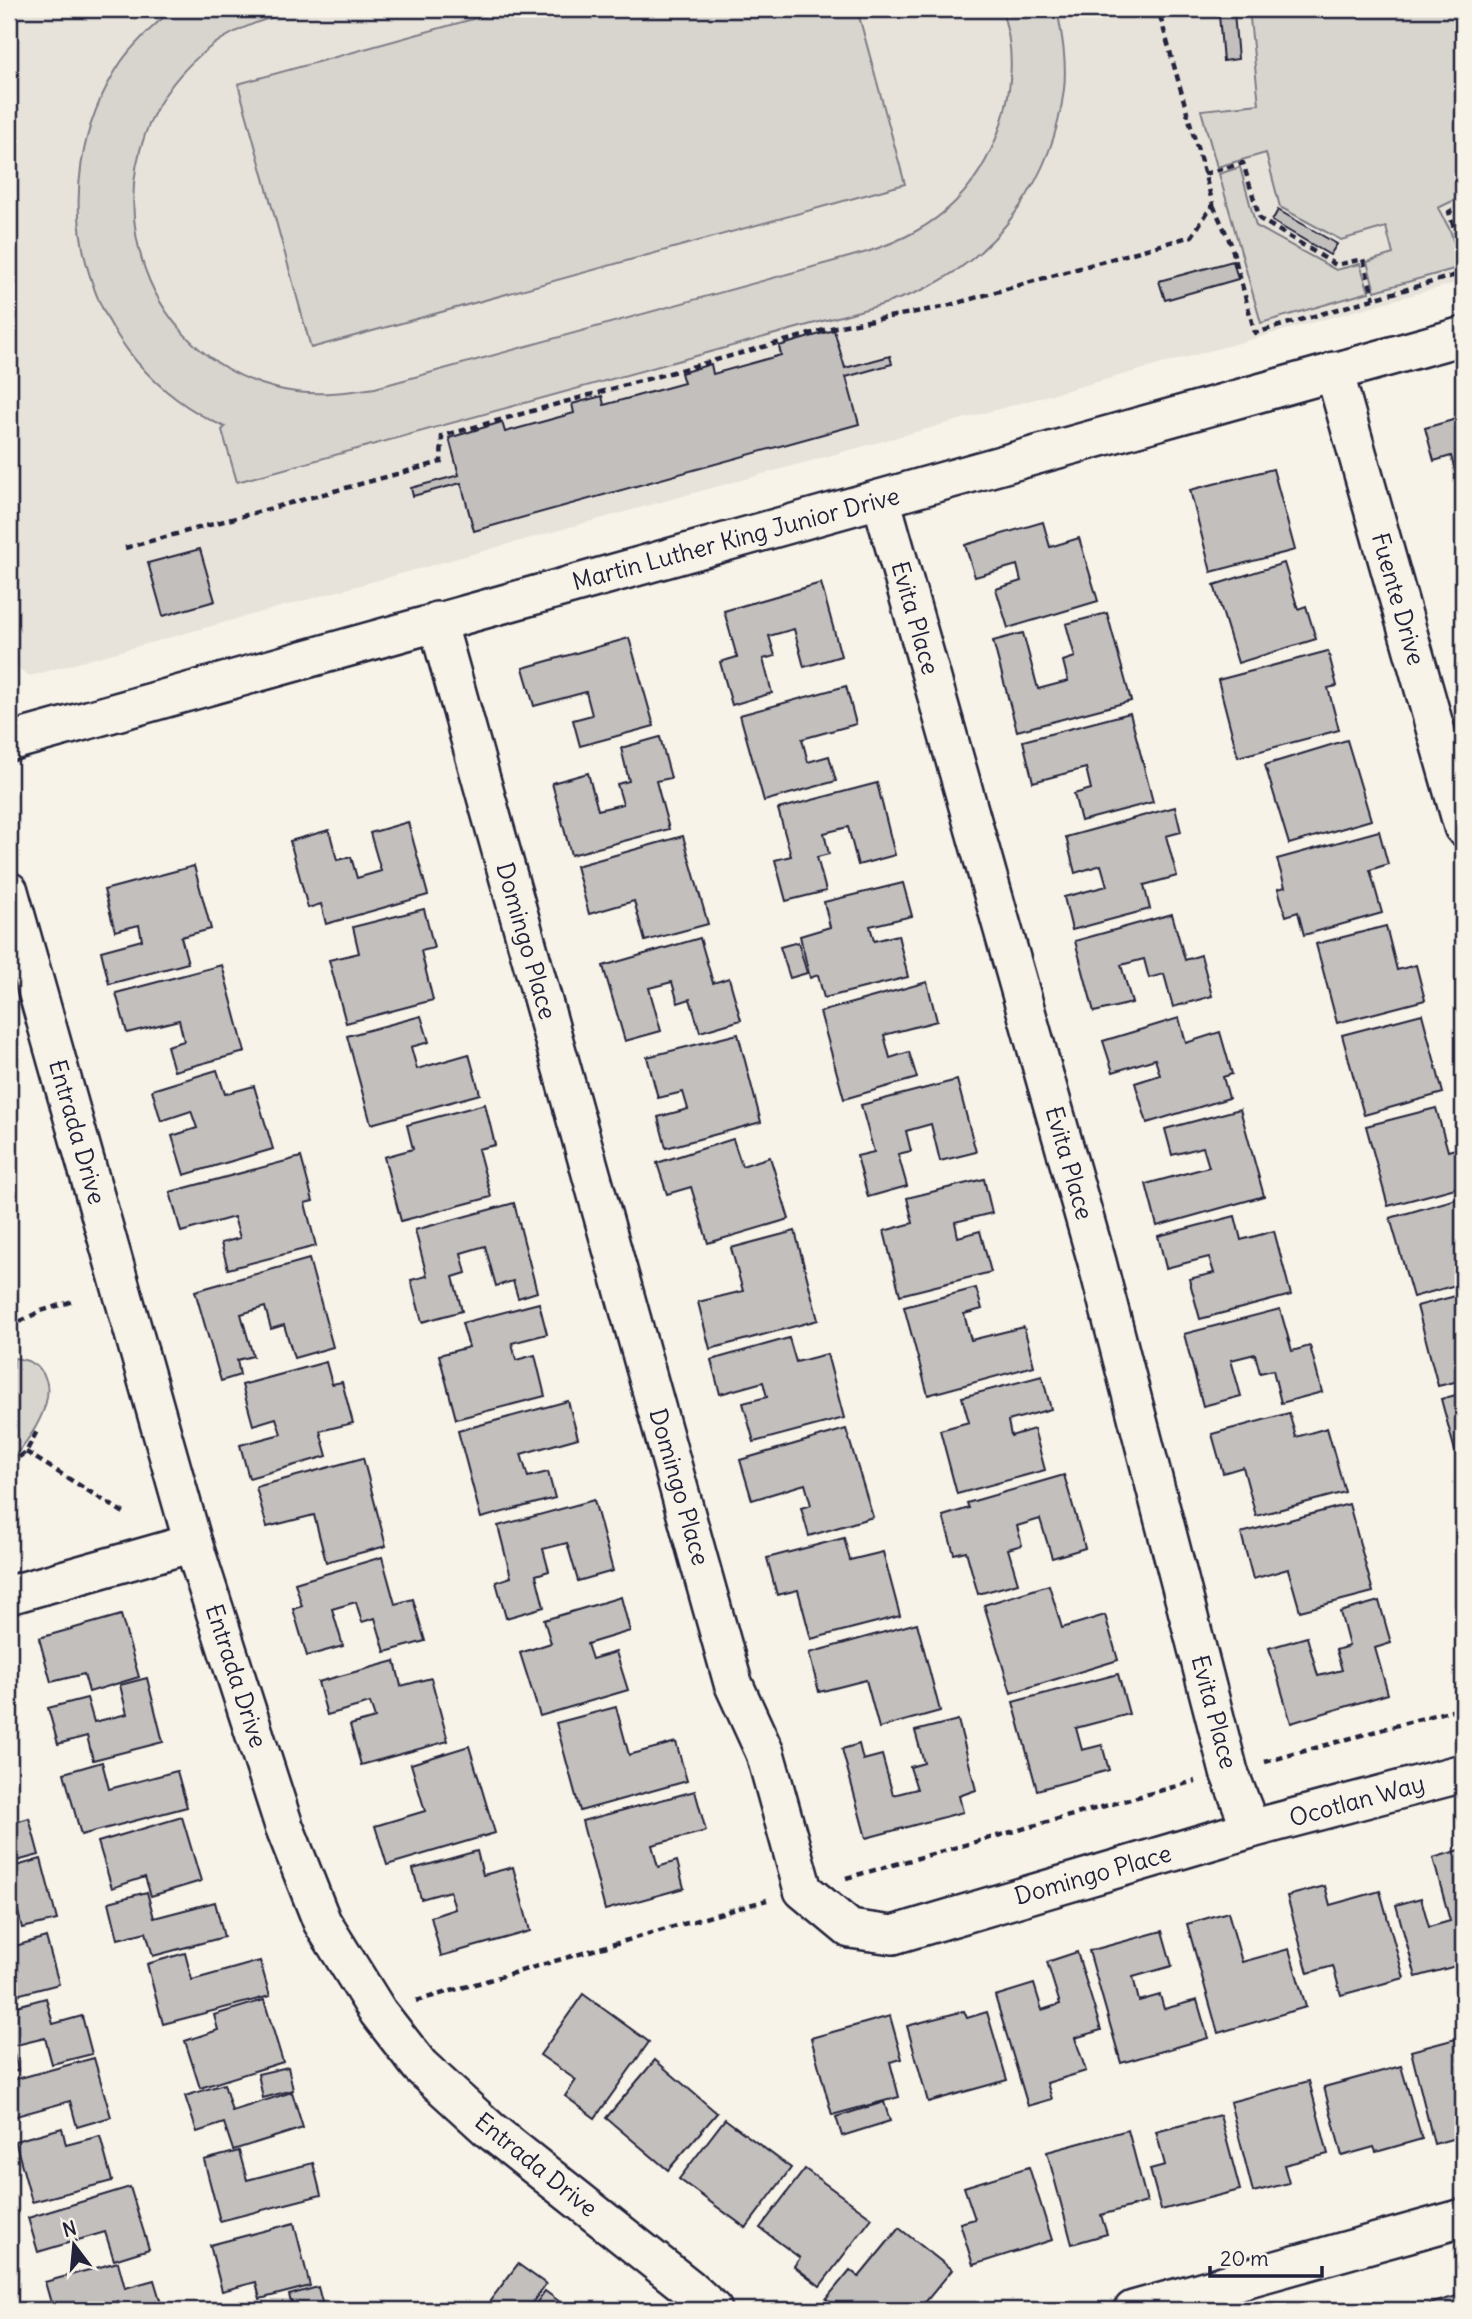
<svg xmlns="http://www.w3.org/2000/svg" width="1472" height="2319" font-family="Delius,sans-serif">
<rect width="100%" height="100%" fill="#f7f3e8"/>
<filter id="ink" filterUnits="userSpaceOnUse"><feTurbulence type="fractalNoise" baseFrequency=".0143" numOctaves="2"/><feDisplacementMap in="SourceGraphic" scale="14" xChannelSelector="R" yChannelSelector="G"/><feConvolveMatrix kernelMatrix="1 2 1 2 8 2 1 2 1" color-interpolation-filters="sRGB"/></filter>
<g filter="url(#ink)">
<polygon fill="#e7e3db" points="9,9 1463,9 1463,281 30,676 9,662"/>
<g fill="#d8d5cf" stroke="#7d7c85" stroke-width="2">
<path d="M173 9H301C271 17 240 26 213 45 83 139 118 347 275 388 309 397 342 393 375 388L867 252C900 241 930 227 955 202 1002 154 1025 73 1001 9H1057C1062 35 1067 62 1064 89 1054 174 1001 254 922 290 909 296 895 300 881 305L237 482 222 430 225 427C83 365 36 190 121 62 135 42 154 25 173 9Z"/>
<polygon points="509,9 857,9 905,184 311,348 238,84"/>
<polygon points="1249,9 1463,9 1463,196 1438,208 1450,230 1461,267 1375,291 1367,262 1393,254 1386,227 1341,240 1280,207 1266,153 1217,167 1201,110 1259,104"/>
<polygon points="1240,167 1256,226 1336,270 1360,264 1369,292 1261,323 1219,174"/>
<path d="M14 1358C19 1359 26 1360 30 1362 71 1383 30 1442 9 1461V1369L14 1368Z"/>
</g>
<g fill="#c2bfbd" stroke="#22223b" stroke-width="2">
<polygon points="1234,13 1238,59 1223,61 1219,15"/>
<polygon points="1278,210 1337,244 1330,255 1272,221"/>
<polygon points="1233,261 1238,279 1165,300 1159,281"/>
<polygon points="834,330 845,368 890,356 892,364 846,377 859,424 474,531 461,483 413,496 411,488 459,475 449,438 502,422 505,432 574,413 572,404 602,396 604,405 684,383 681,373 711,364 713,374 781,355 779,346"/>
<polygon points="1463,417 1463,499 1451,456 1434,461 1425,428"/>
<polygon points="1273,469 1295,550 1211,572 1190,490"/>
<polygon points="1043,522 1050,547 1079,538 1098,601 1008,628 996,589 1021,581 1017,565 975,577 965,545"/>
<polygon points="200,549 215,601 163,616 148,563"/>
<polygon points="1284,563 1298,609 1306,606 1316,639 1238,663 1214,585"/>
<polygon points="821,583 841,656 804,667 794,629 769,636 775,656 763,659 772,693 732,705 720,662 737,657 724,611"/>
<polygon points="1107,613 1131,701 1017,731 993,641 1023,633 1038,689 1068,681 1063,661 1075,657 1066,624"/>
<polygon points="629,638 654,726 580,746 573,720 592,715 586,692 534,706 523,668"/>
<polygon points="1328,651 1337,686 1328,688 1339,730 1238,757 1218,680"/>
<polygon points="846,686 856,724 802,739 808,762 829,756 836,781 764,801 740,715"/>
<polygon points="1130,713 1153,802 1081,821 1074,794 1091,789 1086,768 1033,782 1023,741"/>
<polygon points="660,737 671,778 656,781 669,829 571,855 552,783 588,773 598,810 623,804 617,784 629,781 621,748"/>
<polygon points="1347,740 1371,820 1289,844 1265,765"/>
<polygon points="877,783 895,855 858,865 848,827 824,833 829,854 817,857 826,891 786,901 775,860 791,856 778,809"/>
<polygon points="1175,807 1181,832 1166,836 1177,876 1144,885 1150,909 1072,930 1064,897 1107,886 1101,865 1075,873 1066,837"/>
<polygon points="408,822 428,895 326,924 321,904 308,908 290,841 329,830 337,860 351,857 357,878 381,871 370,833"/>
<polygon points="1379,831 1388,864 1370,870 1382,913 1304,935 1298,912 1286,916 1278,889 1285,887 1277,859"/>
<polygon points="683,836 708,924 645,941 634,901 589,914 576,866"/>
<polygon points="194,866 211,929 181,937 188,963 109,984 101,951 142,940 139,925 115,931 104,890"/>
<polygon points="903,883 912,916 870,926 874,941 898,935 908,977 824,998 818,975 810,978 800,936 830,927 824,902"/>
<polygon points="424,909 434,948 421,951 433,1000 346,1023 329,960 359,953 353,927"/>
<polygon points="1172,914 1185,960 1201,955 1212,996 1173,1007 1164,974 1149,978 1144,959 1121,965 1132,1003 1094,1012 1075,941"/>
<polygon points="1386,926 1397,970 1416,965 1425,1000 1337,1023 1316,944"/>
<polygon points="700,938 713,983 729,978 741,1020 700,1032 690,999 678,1003 672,982 649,988 661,1031 625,1041 603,966"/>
<polygon points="798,942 807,973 790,978 780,947"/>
<polygon points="222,965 245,1052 174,1071 167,1046 184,1041 179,1020 127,1033 116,993"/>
<polygon points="927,982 937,1021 884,1035 890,1058 909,1052 917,1078 844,1099 820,1012"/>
<polygon points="1422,1014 1443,1093 1364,1115 1342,1035"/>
<polygon points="421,1016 429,1042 411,1047 417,1069 469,1054 480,1094 371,1124 347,1036"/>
<polygon points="1179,1018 1186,1043 1220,1032 1232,1074 1223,1077 1229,1098 1147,1123 1135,1083 1160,1075 1155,1059 1113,1072 1103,1041"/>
<polygon points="738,1034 761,1122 666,1148 658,1117 688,1109 683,1092 658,1098 647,1057"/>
<polygon points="217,1070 225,1094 254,1086 273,1149 184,1175 172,1136 197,1128 191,1111 161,1121 152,1090"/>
<polygon points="957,1080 976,1152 940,1161 931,1124 906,1131 911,1151 898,1154 907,1186 868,1197 857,1156 874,1152 861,1105"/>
<polygon points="485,1104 495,1145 478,1149 491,1197 401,1221 384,1157 413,1149 407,1125"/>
<polygon points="1436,1108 1448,1151 1463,1147 1463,1186 1388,1206 1366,1126"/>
<polygon points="1240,1109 1264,1196 1157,1226 1146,1184 1209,1167 1203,1147 1172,1155 1165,1129"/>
<polygon points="733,1139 742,1166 770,1157 789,1219 708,1243 691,1187 667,1194 657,1163"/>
<polygon points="301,1157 313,1201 305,1203 316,1246 228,1269 221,1243 240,1238 234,1217 181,1232 170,1192"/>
<polygon points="984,1179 992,1213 955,1222 958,1237 980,1231 991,1272 900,1295 884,1231 913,1223 907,1198"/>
<polygon points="1463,1197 1463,1283 1413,1297 1390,1218"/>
<polygon points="514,1203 537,1292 518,1298 513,1281 496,1286 485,1246 461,1253 466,1273 453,1277 462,1311 422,1322 411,1280 427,1276 415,1230"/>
<polygon points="1235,1216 1241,1240 1274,1231 1291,1295 1200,1319 1189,1279 1214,1273 1209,1257 1166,1268 1158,1236"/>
<polygon points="795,1231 818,1320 710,1349 698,1302 743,1291 731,1248"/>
<polygon points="309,1259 333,1347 294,1358 284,1325 271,1329 265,1307 241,1314 253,1356 237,1360 240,1375 221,1381 195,1291"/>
<polygon points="976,1288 982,1309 964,1314 971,1340 1024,1327 1034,1366 928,1395 904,1307"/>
<polygon points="1463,1294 1463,1380 1438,1386 1417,1306"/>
<polygon points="539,1303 547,1334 512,1343 516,1360 535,1355 545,1396 456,1419 439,1355 469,1347 462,1323"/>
<polygon points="1280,1309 1292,1351 1310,1346 1322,1392 1281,1403 1273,1370 1260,1373 1255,1354 1231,1360 1241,1396 1203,1406 1184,1334"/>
<polygon points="789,1338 796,1362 827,1354 844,1418 754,1442 743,1403 767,1397 763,1382 720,1394 711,1360"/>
<polygon points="326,1362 332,1384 342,1382 353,1423 320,1431 327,1456 249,1478 240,1445 281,1434 276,1418 253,1425 242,1385"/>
<polygon points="1042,1376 1051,1409 1008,1421 1011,1436 1034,1429 1045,1470 957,1494 940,1430 969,1422 962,1397"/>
<polygon points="1463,1393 1463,1477 1462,1477 1441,1399"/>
<polygon points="568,1401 578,1438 521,1454 528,1477 548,1472 555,1498 481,1518 458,1431"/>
<polygon points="1289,1413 1296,1437 1327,1428 1345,1492 1256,1516 1243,1467 1223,1473 1212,1434"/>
<polygon points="846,1429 873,1517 809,1536 801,1508 811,1505 805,1484 752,1500 740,1460"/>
<polygon points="363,1458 386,1546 326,1562 314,1515 267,1527 256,1487"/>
<polygon points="1064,1475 1085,1548 1052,1558 1040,1519 1017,1526 1022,1545 1008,1549 1018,1583 978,1594 966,1551 954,1554 943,1516 969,1508 967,1503"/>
<polygon points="594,1500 613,1571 578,1581 567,1543 543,1549 549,1571 536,1575 544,1607 506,1618 496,1582 511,1577 498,1526"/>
<polygon points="1349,1504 1373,1592 1300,1611 1288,1569 1253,1579 1241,1533"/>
<polygon points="844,1538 850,1560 883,1552 900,1616 811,1639 798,1590 777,1595 767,1558"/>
<polygon points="382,1557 395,1604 413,1599 425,1641 385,1652 375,1618 362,1622 356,1602 332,1609 343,1646 307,1656 293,1609 302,1606 295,1583"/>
<polygon points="1049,1585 1062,1628 1105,1615 1118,1660 1011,1693 984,1605"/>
<polygon points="621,1597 630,1631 587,1644 592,1659 616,1652 628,1690 540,1716 520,1653 551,1643 544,1620"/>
<polygon points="1379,1601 1391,1643 1375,1648 1388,1694 1291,1723 1269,1648 1307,1637 1318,1676 1342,1670 1336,1650 1349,1646 1340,1612"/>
<polygon points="121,1615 139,1677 89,1692 84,1674 51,1682 39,1638"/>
<polygon points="917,1623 940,1711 879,1728 866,1680 819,1692 809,1653"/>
<polygon points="395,1661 401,1686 431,1678 448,1741 361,1765 350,1725 375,1718 370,1703 327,1715 318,1682"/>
<polygon points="1118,1674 1129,1714 1076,1728 1082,1750 1102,1745 1109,1770 1037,1790 1013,1702"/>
<polygon points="147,1678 163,1742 93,1760 87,1736 58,1744 48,1708 87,1698 94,1722 127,1714 120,1685"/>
<polygon points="616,1707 629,1755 676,1742 687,1781 580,1811 556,1723"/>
<polygon points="958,1720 976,1790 959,1796 963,1812 866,1838 842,1749 859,1744 863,1760 882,1755 893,1795 917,1789 910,1767 924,1763 915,1731"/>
<polygon points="469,1746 495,1833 387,1865 375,1826 425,1811 411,1764"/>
<polygon points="102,1762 109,1789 177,1771 187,1807 81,1835 64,1773"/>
<polygon points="695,1791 706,1831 652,1845 658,1867 677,1861 684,1888 605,1910 582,1821"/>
<polygon points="182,1817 201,1881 151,1896 145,1877 112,1888 98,1842"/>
<polygon points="29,1818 39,1855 9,1863 9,1824"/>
<polygon points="1463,1849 1463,1964 1416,1977 1396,1905 1421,1898 1429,1927 1450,1921 1433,1858"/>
<polygon points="477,1851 483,1875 513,1867 530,1931 441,1956 431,1917 455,1909 450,1891 421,1899 413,1869"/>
<polygon points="41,1859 57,1920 22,1928 16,1903 9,1905 9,1868"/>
<polygon points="1325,1886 1330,1905 1380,1891 1404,1978 1341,1995 1333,1966 1308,1973 1287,1896"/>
<polygon points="147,1892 154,1918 215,1902 224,1937 153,1956 146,1932 118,1939 109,1902"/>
<polygon points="1228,1912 1242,1962 1289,1949 1306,2007 1218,2033 1187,1924"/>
<polygon points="1162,1931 1172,1966 1133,1977 1139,2001 1160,1995 1164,2009 1197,2000 1208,2038 1121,2063 1089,1951"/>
<polygon points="9,1935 12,1947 46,1937 59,1984 9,1997"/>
<polygon points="1077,1952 1101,2030 1075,2038 1086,2071 1047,2083 1052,2099 1028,2106 995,1996 1034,1984 1042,2010 1060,2004 1047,1962"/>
<polygon points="185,1953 192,1980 260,1961 270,1996 163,2024 147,1964"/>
<polygon points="583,1994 649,2042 595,2118 565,2096 576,2080 540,2055"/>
<polygon points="46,1998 53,2024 82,2016 92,2054 52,2064 45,2038 12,2046 18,2070 9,2073 9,2008"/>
<polygon points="264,2000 283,2062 200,2088 185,2041 218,2030 214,2015"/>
<polygon points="964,2011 967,2018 987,2012 1007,2080 928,2102 907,2026"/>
<polygon points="890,2016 902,2059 890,2062 899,2097 832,2115 811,2038"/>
<polygon points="1463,2037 1463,2136 1434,2144 1411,2051"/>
<polygon points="94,2058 111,2117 77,2127 70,2101 9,2118 9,2081"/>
<polygon points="655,2060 717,2113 668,2170 606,2118"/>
<polygon points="1401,2066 1422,2139 1376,2152 1374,2147 1342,2156 1324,2087"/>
<polygon points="288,2067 293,2090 263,2098 258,2074"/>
<polygon points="1309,2081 1328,2154 1284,2165 1289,2183 1253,2192 1230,2102"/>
<polygon points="224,2084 232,2111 292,2092 303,2128 233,2150 224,2123 197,2132 185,2096"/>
<polygon points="884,2102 890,2121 842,2136 836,2117"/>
<polygon points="1220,2115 1240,2190 1161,2210 1150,2169 1165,2165 1156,2132"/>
<polygon points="725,2119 791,2168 746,2228 679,2179"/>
<polygon points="62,2128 66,2145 100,2136 112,2181 32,2202 15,2141"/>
<polygon points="1128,2130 1147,2202 1101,2215 1107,2234 1072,2244 1047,2152"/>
<polygon points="239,2151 247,2180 313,2163 321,2195 220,2221 204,2160"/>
<polygon points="1029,2167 1052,2240 973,2265 960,2223 975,2219 964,2187"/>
<polygon points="805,2169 872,2218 820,2286 794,2266 800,2258 760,2228"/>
<polygon points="130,2187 149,2249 114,2260 105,2232 38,2252 28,2218"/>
<polygon points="294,2223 310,2286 260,2299 256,2282 222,2291 210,2245"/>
<polygon points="899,2228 952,2270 919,2310 840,2310 826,2299 850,2270 859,2277"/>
<polygon points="118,2262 125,2288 154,2280 163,2310 120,2310 118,2301 84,2310 53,2310 45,2282"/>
<polygon points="518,2264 546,2284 527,2310 483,2310"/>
<polygon points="318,2287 324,2310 293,2310 289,2295"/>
<polygon points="545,2291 571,2310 531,2310"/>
<polygon points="1463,2294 1463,2310 1432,2310 1430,2304"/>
</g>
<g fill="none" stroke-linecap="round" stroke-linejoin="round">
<defs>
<g id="street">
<polyline points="1334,371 1463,827"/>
<polyline points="881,499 1097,1262 1229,1772 1251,1829"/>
<polyline points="437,621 733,1683 765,1753 803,1890 850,1929 893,1935 1251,1829 1463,1773"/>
<polyline points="9,742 1463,336"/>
<polyline points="9,891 193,1543 284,1826 322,1922 378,2012 420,2066 490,2130 689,2288 713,2310"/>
<polyline points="9,1595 193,1543"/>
<polyline points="1133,2310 1463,2218"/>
</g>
</defs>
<use href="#street" stroke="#22223b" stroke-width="42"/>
<g stroke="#22223b" stroke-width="4.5" stroke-dasharray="7 5" stroke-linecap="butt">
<polyline points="1204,174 1243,163 1260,219 1336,265 1363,259 1374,299"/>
<polyline points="1213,205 1231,244 1255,333 1463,273"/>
<polyline points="1463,205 1449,212 1463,257"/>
<polyline points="125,548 441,462 442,436 835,327 943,307 1192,236 1213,204 1158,9"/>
<polyline points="9,1327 41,1311 73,1301"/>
<polyline points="9,1363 12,1362"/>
<polyline points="26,1452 124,1513"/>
<polyline points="9,1464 26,1452 37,1431"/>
<polyline points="1265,1762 1463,1707"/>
<polyline points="846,1878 1195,1781"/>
<polyline points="416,2001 767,1900"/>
</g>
<use href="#street" stroke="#f7f3e8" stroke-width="37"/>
</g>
</g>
<g text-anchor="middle" stroke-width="6" stroke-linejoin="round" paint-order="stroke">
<g font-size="24" fill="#22223b" stroke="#f7f3e8">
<text transform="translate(736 539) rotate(-15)" y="8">Martin Luther King Junior Drive</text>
<text transform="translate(1398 599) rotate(74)" y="8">Fuente Drive</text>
<text transform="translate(915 618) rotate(74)" y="8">Evita Place</text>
<text transform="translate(526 941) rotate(74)" y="8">Domingo Place</text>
<text transform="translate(77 1132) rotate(74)" y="8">Entrada Drive</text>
<text transform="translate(1069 1163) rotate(74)" y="8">Evita Place</text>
<text transform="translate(679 1487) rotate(74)" y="8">Domingo Place</text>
<text transform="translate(236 1676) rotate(72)" y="8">Entrada Drive</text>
<text transform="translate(1214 1712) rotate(75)" y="8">Evita Place</text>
<text transform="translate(1357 1801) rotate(-15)" y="8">Ocotlan Way</text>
<text transform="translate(1093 1875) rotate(-16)" y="8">Domingo Place</text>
<text transform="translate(536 2165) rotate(39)" y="8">Entrada Drive</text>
</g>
</g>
<rect width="1472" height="2319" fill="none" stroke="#f7f3e8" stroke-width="35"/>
<rect x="18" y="18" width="1437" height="2284" fill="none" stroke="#22223b" stroke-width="2.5" filter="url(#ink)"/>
<g transform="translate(74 2245) rotate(344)" stroke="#f7f3e8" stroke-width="5" paint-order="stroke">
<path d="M0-5L12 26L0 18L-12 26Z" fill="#22223b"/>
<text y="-10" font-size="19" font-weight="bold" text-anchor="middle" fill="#22223b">N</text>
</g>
<path d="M1210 2266v10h112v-10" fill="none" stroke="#22223b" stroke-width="3.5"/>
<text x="1220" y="2266" font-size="21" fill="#22223b" stroke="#f7f3e8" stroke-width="5" paint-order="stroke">20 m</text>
</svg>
